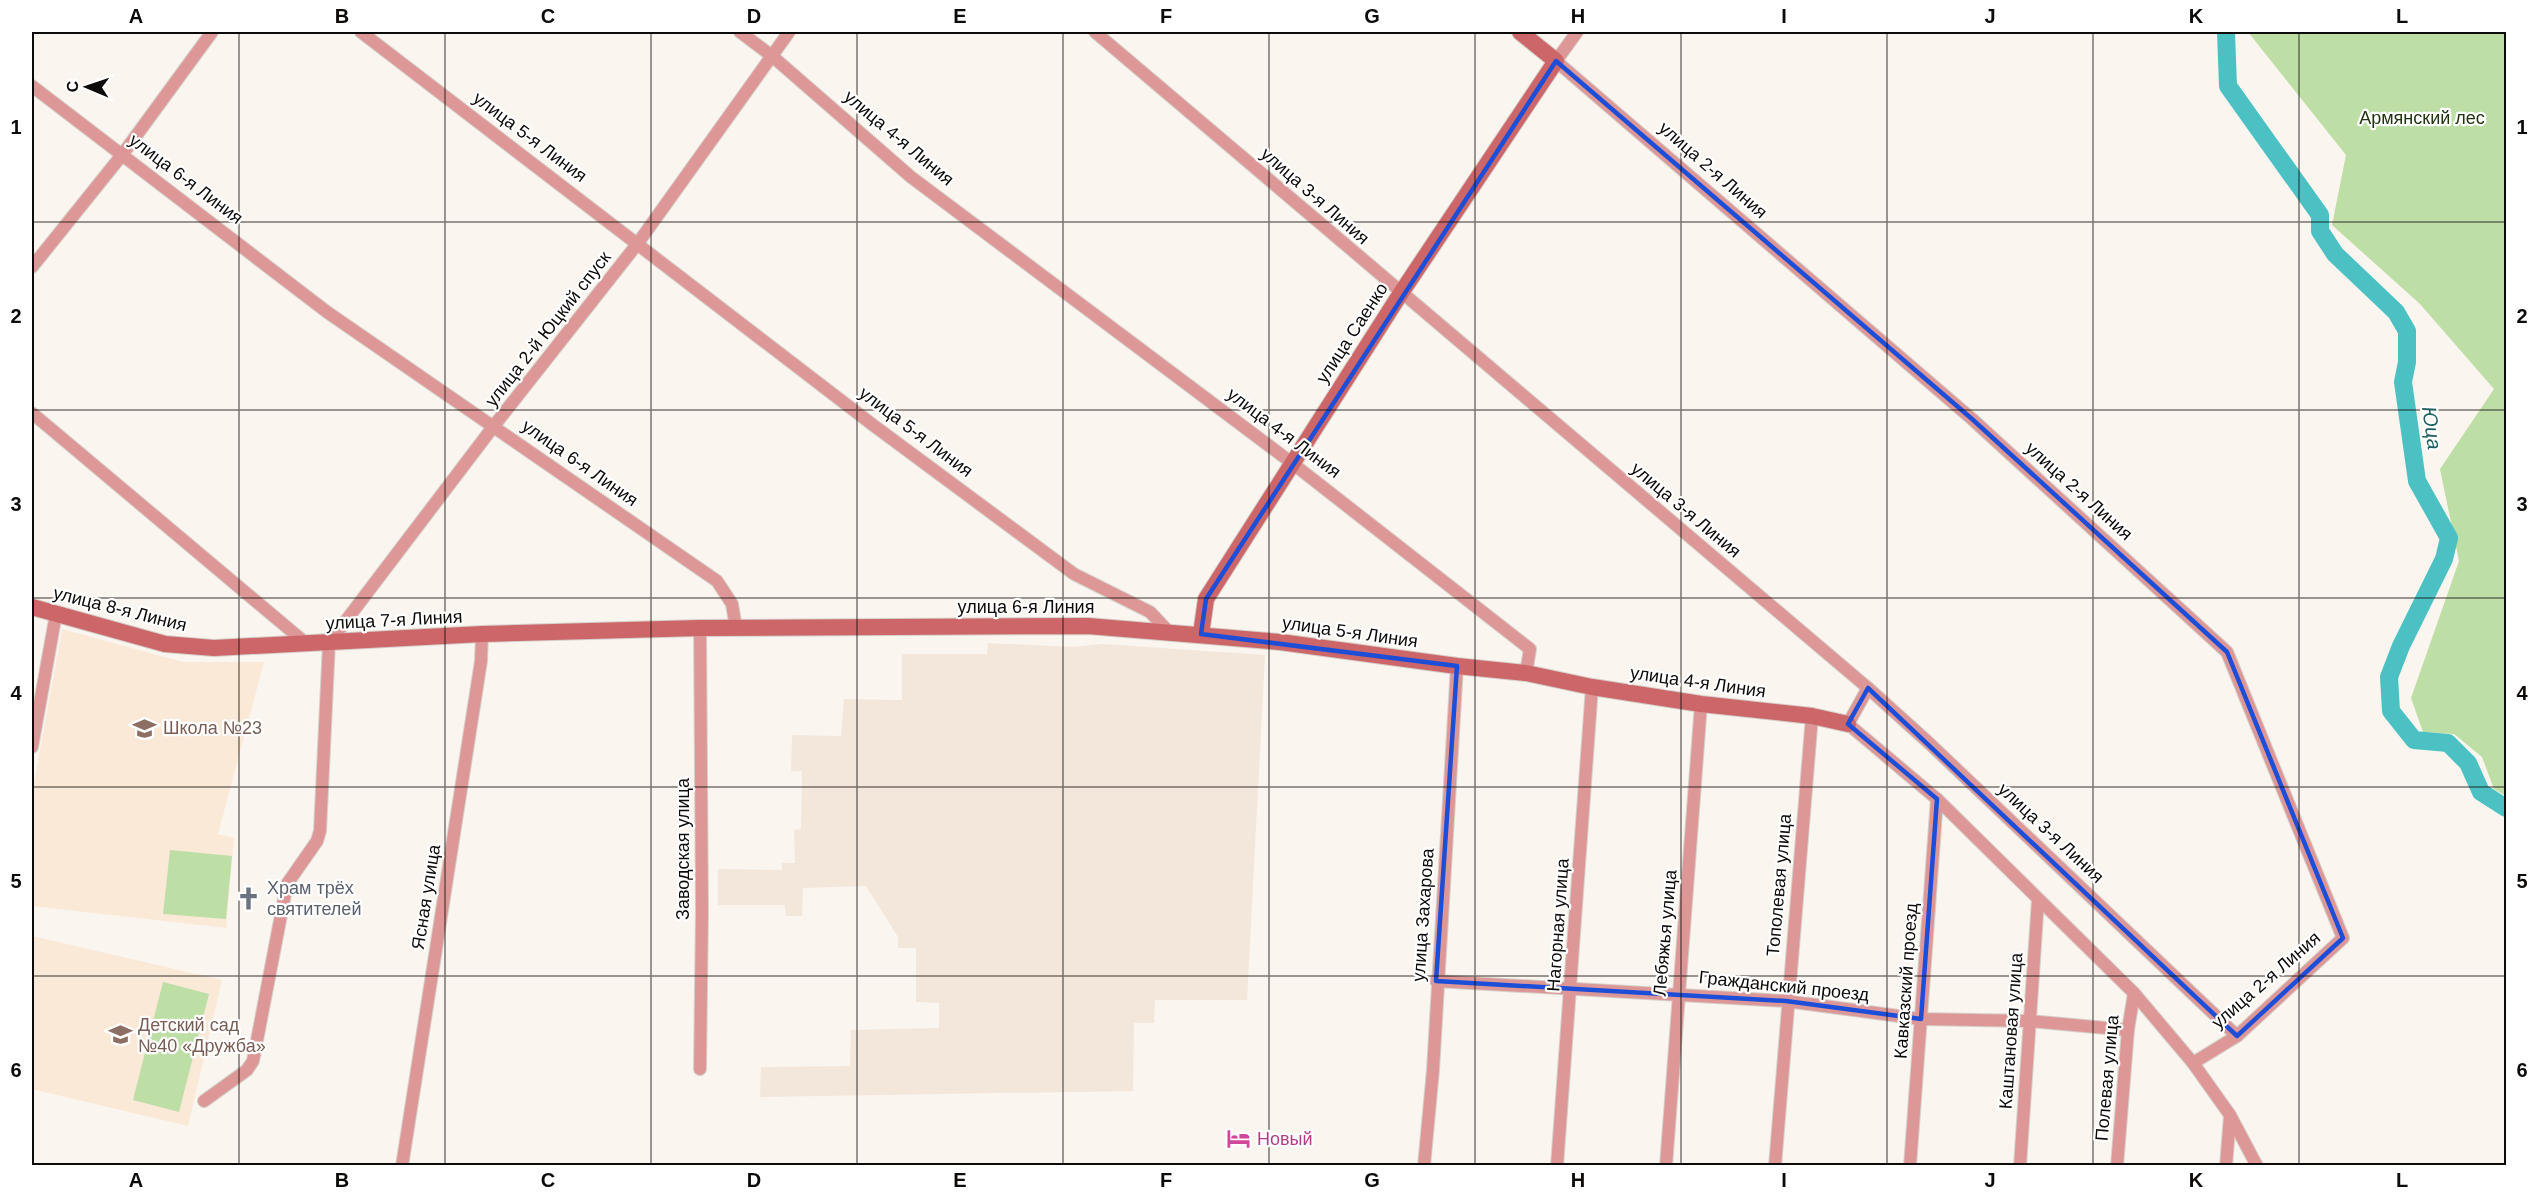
<svg xmlns="http://www.w3.org/2000/svg" width="2538" height="1197" font-family="Helvetica,sans-serif">
<rect width="100%" height="100%" fill="#fbf5ef"/>
<polygon fill="#f3e7dc" points="988,643 1073,647 1103,644 1265,655 1247,1000 1155,1000 1154,1023 1134,1023 1133,1091 760,1097 761,1067 850,1066 851,1030 939,1028 939,1003 916,1002 916,948 898,948 898,937 866,886 803,888 802,916 786,916 785,905 718,905 718,869 782,870 782,863 795,863 794,830 801,829 802,771 791,771 792,735 841,736 844,699 902,700 902,654 987,654"/>
<g fill="#fae9d7">
<polygon points="62,629 183,662 264,662 218,834 234,838 226,928 32,906 32,794"/>
<polygon points="32,936 222,980 188,1126 32,1089"/>
</g>
<g fill="#bddea5">
<polygon points="2248,32 2506,32 2506,796 2494,789 2482,757 2454,734 2423,732 2411,698 2459,561 2440,469 2494,389 2420,304 2332,225 2346,155"/>
<polygon points="170,850 232,856 226,919 163,914"/>
<polygon points="163,982 209,994 179,1112 133,1100"/>
</g>
<g fill="none" stroke-linecap="round" stroke-linejoin="round">
<polyline stroke="#4cc1c3" stroke-width="18" points="2226,32 2228,86 2320,215 2320,231 2335,254 2396,312 2407,331 2407,362 2403,382 2417,481 2449,538 2444,559 2401,646 2389,677 2391,711 2414,740 2448,743 2468,763 2481,792 2506,808"/>
<defs>
<g id="street">
<polyline points="361,32 873,425 1074,574 1150,612 1169,632"/>
<polyline points="740,32 772,56 911,177 1292,463 1530,649 1526,673"/>
<polyline points="1095,32 1868,688 1930,744 2237,1036"/>
<polyline points="1577,32 1556,61 1972,419 2227,652 2343,938 2237,1036 2193,1063"/>
<polyline points="32,86 327,312 717,581 732,604 736,628"/>
<polyline points="32,267 122,155 212,32"/>
<polyline points="32,413 308,645"/>
<polyline points="700,628 702,912 700,1069"/>
<polyline points="1868,688 1848,724 1937,799 2134,993 2193,1063 2230,1115 2257,1166"/>
<polyline points="32,747 56,614"/>
<polyline points="1436,981 1786,1001 1921,1019 2030,1021 2128,1030"/>
<polyline points="204,1101 247,1070 253,1061 287,884 317,841 320,831 329,643 493,427 638,243 789,32"/>
<polyline points="402,1166 481,661 482,634"/>
<polyline points="1424,1166 1433,1070 1457,666"/>
<polyline points="1557,1166 1592,687"/>
<polyline points="1666,1166 1701,704"/>
<polyline points="1775,1166 1812,716"/>
<polyline points="1910,1166 1937,799"/>
<polyline points="2020,1166 2038,900"/>
<polyline points="2117,1166 2128,1030 2134,993"/>
<polyline points="2226,1166 2230,1116"/>
</g>
<g id="secondary">
<polyline points="32,607 165,644 214,648 482,634 700,628 1088,626 1280,642 1457,666 1526,673 1592,687 1701,704 1812,716 1848,724"/>
<polyline points="1201,634 1206,599 1401,293 1556,61 1520,32"/>
</g>
</defs>
<use href="#street" stroke="#d5d0ca" stroke-width="14"/>
<use href="#secondary" stroke="#d5d0ca" stroke-width="18"/>
<use href="#street" stroke="#de9797" stroke-width="12"/>
<use href="#secondary" stroke="#cc6669" stroke-width="16"/>
</g>
<path fill="none" stroke="#1d4ed8" stroke-width="4.5" stroke-linejoin="round" d="M1556 61 1972 419 2227 652 2343 938 2237 1036 1868 688 1848 724 1937 799 1921 1019 1786 1001 1436 981 1457 666 1201 634 1206 599Z"/>
<path fill="none" stroke="#0d0b09" stroke-width="1.5" stroke-opacity="0.55" d="M239 32V1166M445 32V1166M651 32V1166M857 32V1166M1063 32V1166M1269 32V1166M1475 32V1166M1681 32V1166M1887 32V1166M2093 32V1166M2299 32V1166M32 222H2506M32 410H2506M32 598H2506M32 787H2506M32 976H2506"/>
<defs>
<symbol id="school-bare" viewBox="-9 -9 18 18"><path d="M0-5L7-2L0 1L-7-2ZM-4 1L0 2.5L4 1V4Q0 6-4 4Z" fill="#8d6e63" stroke="#fff" stroke-width="2.5" paint-order="stroke"/></symbol>
<symbol id="church-bare" viewBox="-9 -9 18 18"><path d="M-1.2-6h2.4v3.5h3.3v2.4h-3.3V6h-2.4V-.1h-3.3v-2.4h3.3Z" fill="#6b7280" stroke="#fff" stroke-width="2.5" paint-order="stroke"/></symbol>
<symbol id="hotel-bare" viewBox="-9 -9 18 18"><path d="M-6-4.5h1.5V1H6V5H4.5V3h-9V5H-6ZM-4 0a1.8 1.8 0 1 1 3.6 0ZM.5 0V-2.5h3Q6-2.5 6 0Z" fill="#d1479c" stroke="#fff" stroke-width="2.5" paint-order="stroke"/></symbol>
</defs>
<g fill-rule="evenodd">
<use href="#school-bare" x="128" y="712" width="33" height="33"/>
<use href="#church-bare" x="232" y="882" width="33" height="33"/>
<use href="#school-bare" x="104" y="1018" width="33" height="33"/>
<use href="#hotel-bare" x="1222" y="1122" width="33" height="33"/>
</g>
<g text-anchor="middle" stroke-width="4.5" stroke-linejoin="round" paint-order="stroke">
<g font-size="18" fill="#21340f" stroke="#fff">
<text x="2422" y="124">Армянский лес</text>
</g>
<g font-size="18" fill="#0d0b09" stroke="#fff">
<text transform="translate(530 137) rotate(37)" y="6">улица 5-я Линия</text>
<text transform="translate(899 138) rotate(40)" y="6">улица 4-я Линия</text>
<text transform="translate(1713 170) rotate(41)" y="6">улица 2-я Линия</text>
<text transform="translate(186 179) rotate(37)" y="6">улица 6-я Линия</text>
<text transform="translate(1315 196) rotate(41)" y="6">улица 3-я Линия</text>
<text transform="translate(548 329) rotate(-52)" y="6">улица 2-й Юцкий спуск</text>
<text transform="translate(1352 333) rotate(-57)" y="6">улица Саенко</text>
<text transform="translate(916 432) rotate(37)" y="6">улица 5-я Линия</text>
<text transform="translate(1284 433) rotate(37)" y="6">улица 4-я Линия</text>
<text transform="translate(580 463) rotate(35)" y="6">улица 6-я Линия</text>
<text transform="translate(2079 491) rotate(42)" y="6">улица 2-я Линия</text>
<text transform="translate(1686 510) rotate(40)" y="6">улица 3-я Линия</text>
<text x="1026" y="613">улица 6-я Линия</text>
<text transform="translate(120 609) rotate(14)" y="6">улица 8-я Линия</text>
<text transform="translate(394 620) rotate(-3)" y="6">улица 7-я Линия</text>
<text transform="translate(1350 632) rotate(8)" y="6">улица 5-я Линия</text>
<text transform="translate(1698 682) rotate(8)" y="6">улица 4-я Линия</text>
<text transform="translate(2051 833) rotate(43)" y="6">улица 3-я Линия</text>
<text transform="translate(683 849) rotate(-90)" y="6">Заводская улица</text>
<text transform="translate(1779 885) rotate(-85)" y="6">Тополевая улица</text>
<text transform="translate(426 897) rotate(-81)" y="6">Ясная улица</text>
<text transform="translate(1423 915) rotate(-86)" y="6">улица Захарова</text>
<text transform="translate(1558 925) rotate(-86)" y="6">Нагорная улица</text>
<text transform="translate(1665 933) rotate(-85)" y="6">Лебяжья улица</text>
<text transform="translate(2266 980) rotate(-41)" y="6">улица 2-я Линия</text>
<text transform="translate(1906 981) rotate(-86)" y="6">Кавказский проезд</text>
<text transform="translate(1784 986) rotate(6)" y="6">Гражданский проезд</text>
<text transform="translate(2011 1031) rotate(-86)" y="6">Каштановая улица</text>
<text transform="translate(2107 1078) rotate(-85)" y="6">Полевая улица</text>
</g>
<g font-size="18" fill="#785e54" stroke="#fff" text-anchor="start">
<text x="163" y="734">Школа №23</text>
<text x="138" y="1031">Детский сад<tspan x="138" dy="21">№40 «Дружба»</tspan></text>
</g>
<g font-size="18" fill="#5b616d" stroke="#fff" text-anchor="start">
<text x="267" y="894">Храм трёх<tspan x="267" dy="21">святителей</tspan></text>
</g>
<g font-size="18" fill="#b23c85" stroke="#fff" text-anchor="start">
<text x="1257" y="1145">Новый</text>
</g>
<g font-size="20" font-style="italic" fill="#1f6061" stroke="#fff">
<text transform="translate(2432 428) rotate(82)" y="7">Юца</text>
</g>
</g>
<rect width="2538" height="1197" fill="none" stroke="#ffffff" stroke-width="66"/>
<g transform="translate(87 87) rotate(272)" stroke="#ffffff" stroke-width="4.5" paint-order="stroke">
<path d="M0-4.5L10 22L0 15L-10 22Z" fill="#0d0b09"/>
<text y="-9" font-size="16" font-weight="bold" text-anchor="middle" fill="#0d0b09">С</text>
</g>
<rect x="33" y="33" width="2472" height="1131" fill="none" stroke="#0d0b09" stroke-width="2"/>
<g font-size="20" text-anchor="middle" font-weight="bold" fill="#0d0b09">
<text x="136" y="23">A</text>
<text x="342" y="23">B</text>
<text x="548" y="23">C</text>
<text x="754" y="23">D</text>
<text x="960" y="23">E</text>
<text x="1166" y="23">F</text>
<text x="1372" y="23">G</text>
<text x="1578" y="23">H</text>
<text x="1784" y="23">I</text>
<text x="1990" y="23">J</text>
<text x="2196" y="23">K</text>
<text x="2402" y="23">L</text>
<text x="16" y="134">1</text>
<text x="2522" y="134">1</text>
<text x="16" y="323">2</text>
<text x="2522" y="323">2</text>
<text x="16" y="511">3</text>
<text x="2522" y="511">3</text>
<text x="16" y="700">4</text>
<text x="2522" y="700">4</text>
<text x="16" y="888">5</text>
<text x="2522" y="888">5</text>
<text x="16" y="1077">6</text>
<text x="2522" y="1077">6</text>
<text x="136" y="1187">A</text>
<text x="342" y="1187">B</text>
<text x="548" y="1187">C</text>
<text x="754" y="1187">D</text>
<text x="960" y="1187">E</text>
<text x="1166" y="1187">F</text>
<text x="1372" y="1187">G</text>
<text x="1578" y="1187">H</text>
<text x="1784" y="1187">I</text>
<text x="1990" y="1187">J</text>
<text x="2196" y="1187">K</text>
<text x="2402" y="1187">L</text>
</g>
</svg>
